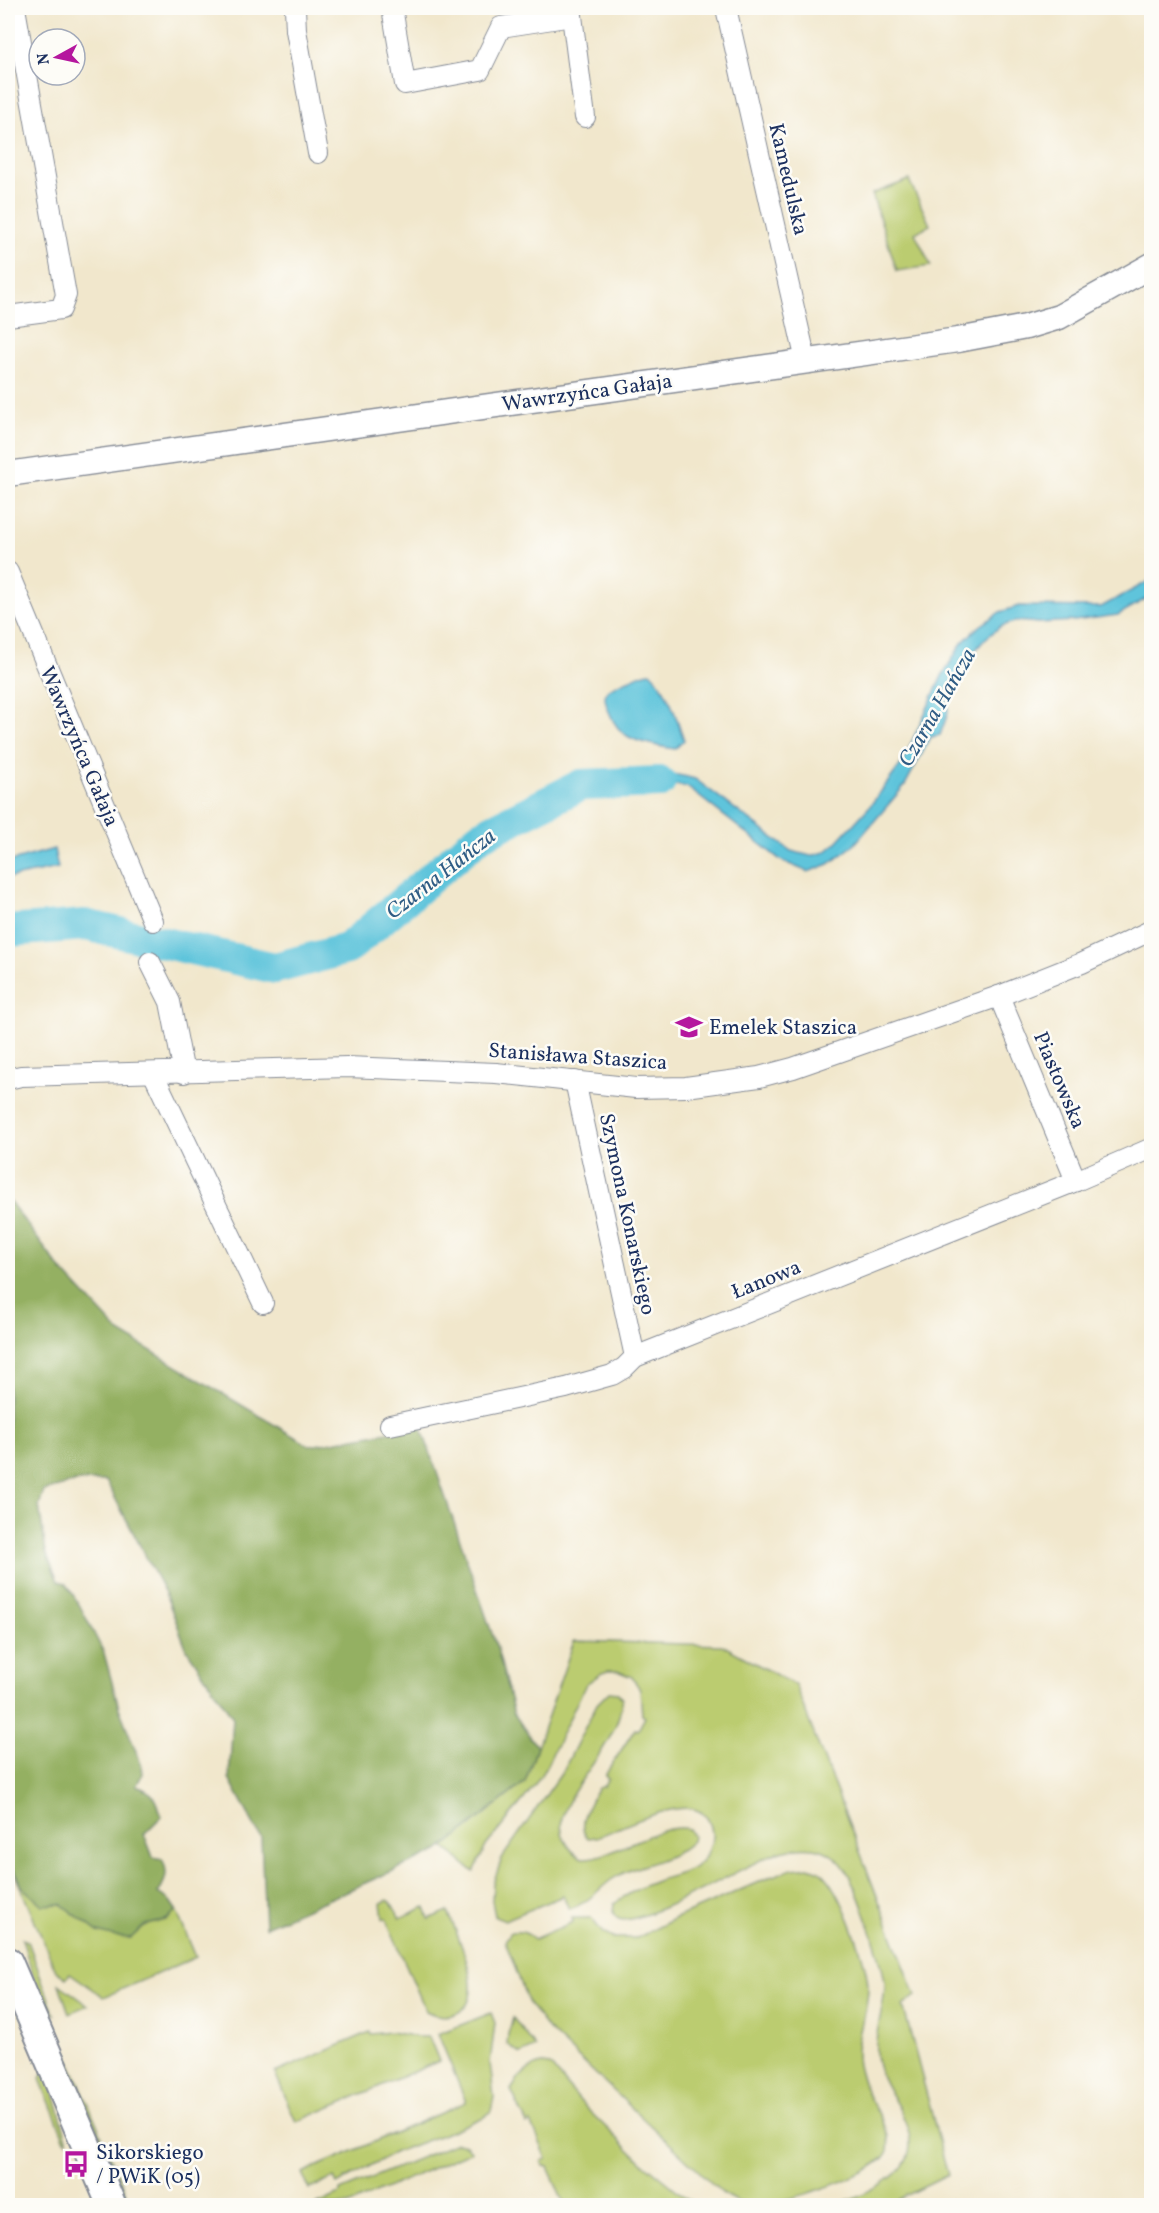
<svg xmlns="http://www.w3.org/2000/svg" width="1159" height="2213" font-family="Vollkorn,serif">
<rect width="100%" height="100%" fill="#fdfcf7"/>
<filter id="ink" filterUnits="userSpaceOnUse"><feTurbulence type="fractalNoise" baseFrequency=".0167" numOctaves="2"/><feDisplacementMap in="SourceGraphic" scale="12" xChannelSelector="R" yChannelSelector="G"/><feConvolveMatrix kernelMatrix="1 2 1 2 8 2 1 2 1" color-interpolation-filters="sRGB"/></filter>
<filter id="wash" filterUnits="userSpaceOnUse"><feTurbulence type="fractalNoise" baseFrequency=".008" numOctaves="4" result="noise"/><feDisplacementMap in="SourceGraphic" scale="24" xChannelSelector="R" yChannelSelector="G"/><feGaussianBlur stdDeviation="1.35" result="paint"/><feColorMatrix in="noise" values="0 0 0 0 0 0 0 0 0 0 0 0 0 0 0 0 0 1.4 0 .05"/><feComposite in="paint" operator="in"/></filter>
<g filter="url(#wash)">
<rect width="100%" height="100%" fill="#f1e7cc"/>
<g fill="#bbcc6f" stroke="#6b7e66" stroke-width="1.5">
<polygon points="909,180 930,225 915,233 931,266 897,271 872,194"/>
<path d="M574 1641 722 1645 795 1685 916 1996 903 2005 948 2175 887 2205H836C856 2197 898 2181 907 2159 921 2124 883 2094 877 2062 872 2036 884 2011 885 1986 885 1967 857 1886 846 1870 841 1861 831 1853 822 1850 810 1846 793 1848 781 1851 752 1861 642 1927 619 1919 616 1918 615 1916 613 1913L614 1904C628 1893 642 1886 659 1880 671 1876 687 1874 697 1865 707 1857 713 1845 712 1833 707 1779 622 1829 597 1837L588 1838C574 1826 591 1801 598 1788L604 1786 608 1779 605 1776 609 1769 635 1729 638 1730 645 1717 642 1715 640 1689 632 1677 617 1671H608L602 1673 586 1684 546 1767 532 1789 486 1846 474 1872 444 1847 525 1782Z"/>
<path d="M609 1692 618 1693 622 1699C620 1742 576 1776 563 1815 557 1832 567 1850 582 1858 616 1859 658 1821 689 1829L693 1836 692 1841C666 1866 637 1862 611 1880 596 1891 588 1904 569 1909L563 1896 505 1920 495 1916 492 1901 493 1884 502 1858 563 1771 597 1704Z"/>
<path d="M808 1867C816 1869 822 1871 827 1878 843 1896 868 1964 868 1988 868 2014 853 2039 858 2065 860 2073 863 2083 866 2091 874 2109 892 2128 888 2150 883 2173 780 2205 757 2205 744 2206 733 2200 723 2194L547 2028 528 2002 505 1941 511 1932C521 1931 527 1932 534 1939L573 1922 572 1918H591L603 1933 612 1938H637L676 1918 770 1877 792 1869Z"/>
<polygon points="13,1870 23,1888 61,1904 98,1932 131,1938 144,1926 168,1919 176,1910 196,1957 104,1997 70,1973 66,1978 56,1971"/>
<path d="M388 1900 391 1902 400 1918 425 1907 429 1919 448 1911C456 1935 490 1998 457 2013 446 2018 436 2016 426 2011L386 1919H383L381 1903Z"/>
<polygon points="22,1939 28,1941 54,2014 43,2007 41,2002"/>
<polygon points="59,1984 88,2005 69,2013"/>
<polygon points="491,2013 495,2023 490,2063 494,2097 491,2111 486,2116 444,2134 396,2152 337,2184 334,2178 309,2189 302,2173 466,2102 438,2034"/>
<polygon points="513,2018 536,2047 521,2054 507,2044 508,2034"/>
<polygon points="370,2032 371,2034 391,2032 417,2037 429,2037 439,2061 296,2122 275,2073"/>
<polygon points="68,2057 76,2075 131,2205 128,2205 65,2058"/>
<path d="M543 2064 550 2065 586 2108 642 2162 695 2205H565L548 2167 544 2166 541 2161 547 2159 531 2122 527 2124 511 2090C519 2077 528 2066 543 2064Z"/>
<polygon points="44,2069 52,2086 68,2142 65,2140 40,2079"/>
<polygon points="456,2143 466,2145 472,2151 348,2205 316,2205 340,2194 340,2191"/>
</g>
<path fill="#94b062" stroke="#587060" stroke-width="1.5" d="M8 1199 58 1266 118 1331 310 1446 421 1426 497 1648 514 1714 537 1747 525 1782 438 1851 265 1927 261 1838 229 1778 233 1718 187 1650 165 1593 106 1481H79L44 1491 39 1506 46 1552 58 1581 66 1583 80 1606 104 1653 119 1708 141 1764 142 1775 136 1786C154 1792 158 1799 161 1817L144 1834 153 1857 162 1859C169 1872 166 1881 158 1893L170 1901 176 1910 168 1919 144 1926 131 1938 116 1937 98 1932 61 1904 42 1905 23 1888 8 1858Z"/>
<g fill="#5ec4db" stroke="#3c7a9c" stroke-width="1.5">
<path d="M1151 580V596L1118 615 1074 621 1038 623 1018 621 1001 626 985 639 974 652 947 692 948 713 940 735 931 737 905 785 854 845 829 864 808 872 782 861 687 787 669 784 620 786 611 777C639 772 668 770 695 779L791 851 811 856 825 852 836 843 870 806 902 763 942 676 962 643 976 629 1000 612 1019 606 1101 607Z"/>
<path d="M650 672C668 689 676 716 684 740L675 749C662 747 641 743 629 737 621 733 614 724 611 716 599 691 605 690 628 680 636 677 641 673 650 672Z"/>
<polygon points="54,849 58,868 8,878 8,862"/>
</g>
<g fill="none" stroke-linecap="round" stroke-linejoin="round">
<polyline stroke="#5ec4db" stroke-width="32" points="8,931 85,925 275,968 347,949 480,836 581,785 660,782"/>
</g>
</g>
<g filter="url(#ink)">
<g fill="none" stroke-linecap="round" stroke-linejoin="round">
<defs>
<g id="minor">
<polyline points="295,8 296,30 318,153"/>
<polyline points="392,8 405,84 480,70 501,27 572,16 570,8"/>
<polyline points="726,8 806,361"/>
<polyline points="572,16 585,117"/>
<polyline points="8,316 61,309 66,295 15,8"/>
<polyline points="8,572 153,921"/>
<polyline points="150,962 170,1002 184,1073"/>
<polyline points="999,996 1076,1181"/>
<polyline points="153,1073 263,1303"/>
<polyline points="8,1079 21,1076 347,1067 496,1073 636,1088 686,1087 759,1077 793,1068 999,996 1082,963 1152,930"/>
<polyline points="575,1081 635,1357"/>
<polyline points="390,1425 566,1388 612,1375 624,1368 635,1357 1076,1181 1152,1148"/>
</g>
<polyline id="tertiary" points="8,474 958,340 1026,327 1059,317 1152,265"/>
<polyline id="secondary" points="8,1962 112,2206"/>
</defs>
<use href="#minor" stroke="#868b95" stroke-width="22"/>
<use href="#tertiary" stroke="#868b95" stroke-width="27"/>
<use href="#secondary" stroke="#868b95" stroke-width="32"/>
<use href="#minor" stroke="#fff" stroke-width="20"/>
<use href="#tertiary" stroke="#fff" stroke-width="24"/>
<use href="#secondary" stroke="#fff" stroke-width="28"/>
</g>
</g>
<defs>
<symbol id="school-bare" viewBox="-9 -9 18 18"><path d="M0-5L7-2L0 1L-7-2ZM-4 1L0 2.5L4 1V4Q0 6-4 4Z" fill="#b5179e" stroke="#fdfcf7" stroke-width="2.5" paint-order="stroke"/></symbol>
<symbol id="bus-bare" viewBox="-9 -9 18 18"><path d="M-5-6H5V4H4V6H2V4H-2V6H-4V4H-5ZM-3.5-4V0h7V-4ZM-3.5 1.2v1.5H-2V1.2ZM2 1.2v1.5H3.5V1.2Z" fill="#b5179e" stroke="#fdfcf7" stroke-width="2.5" paint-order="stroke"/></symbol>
</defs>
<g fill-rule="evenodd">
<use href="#school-bare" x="670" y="1008" width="38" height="38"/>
<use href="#bus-bare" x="57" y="2145" width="38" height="38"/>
</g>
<g text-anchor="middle" stroke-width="5" stroke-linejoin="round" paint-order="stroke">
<g font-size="21" fill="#1b2f5e" stroke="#fdfcf7">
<text transform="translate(789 179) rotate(77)" y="7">Kamedulska</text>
<text transform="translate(587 392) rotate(-8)" y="7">Wawrzyńca Gałaja</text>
<text transform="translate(80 746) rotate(67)" y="7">Wawrzyńca Gałaja</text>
<text transform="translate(578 1056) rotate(4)" y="7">Stanisława Staszica</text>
<text transform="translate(1060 1080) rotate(67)" y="7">Piastowska</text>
<text transform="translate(628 1214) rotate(78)" y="7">Szymona Konarskiego</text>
<text transform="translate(766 1279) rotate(-22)" y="7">Łanowa</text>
</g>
<g font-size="21" fill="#1b2f5e" stroke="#fdfcf7" text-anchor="start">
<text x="709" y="1034">Emelek Staszica</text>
<text x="96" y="2159">Sikorskiego<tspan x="96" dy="24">/ PWiK (05)</tspan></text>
</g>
<g font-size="22" font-style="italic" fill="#2f5c84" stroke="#fdfcf7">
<text transform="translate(936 707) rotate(-60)" y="8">Czarna Hańcza</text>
<text transform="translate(440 873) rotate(-38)" y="8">Czarna Hańcza</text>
</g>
</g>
<rect width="1159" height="2213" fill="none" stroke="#fdfcf7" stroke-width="30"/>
<g transform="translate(57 57) rotate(262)"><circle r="28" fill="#fdfcf7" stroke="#a3aaba" stroke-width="1.5"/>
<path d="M0-4.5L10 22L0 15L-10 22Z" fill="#b5179e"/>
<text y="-9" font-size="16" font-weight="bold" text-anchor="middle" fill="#1b2f5e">N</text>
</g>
</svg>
